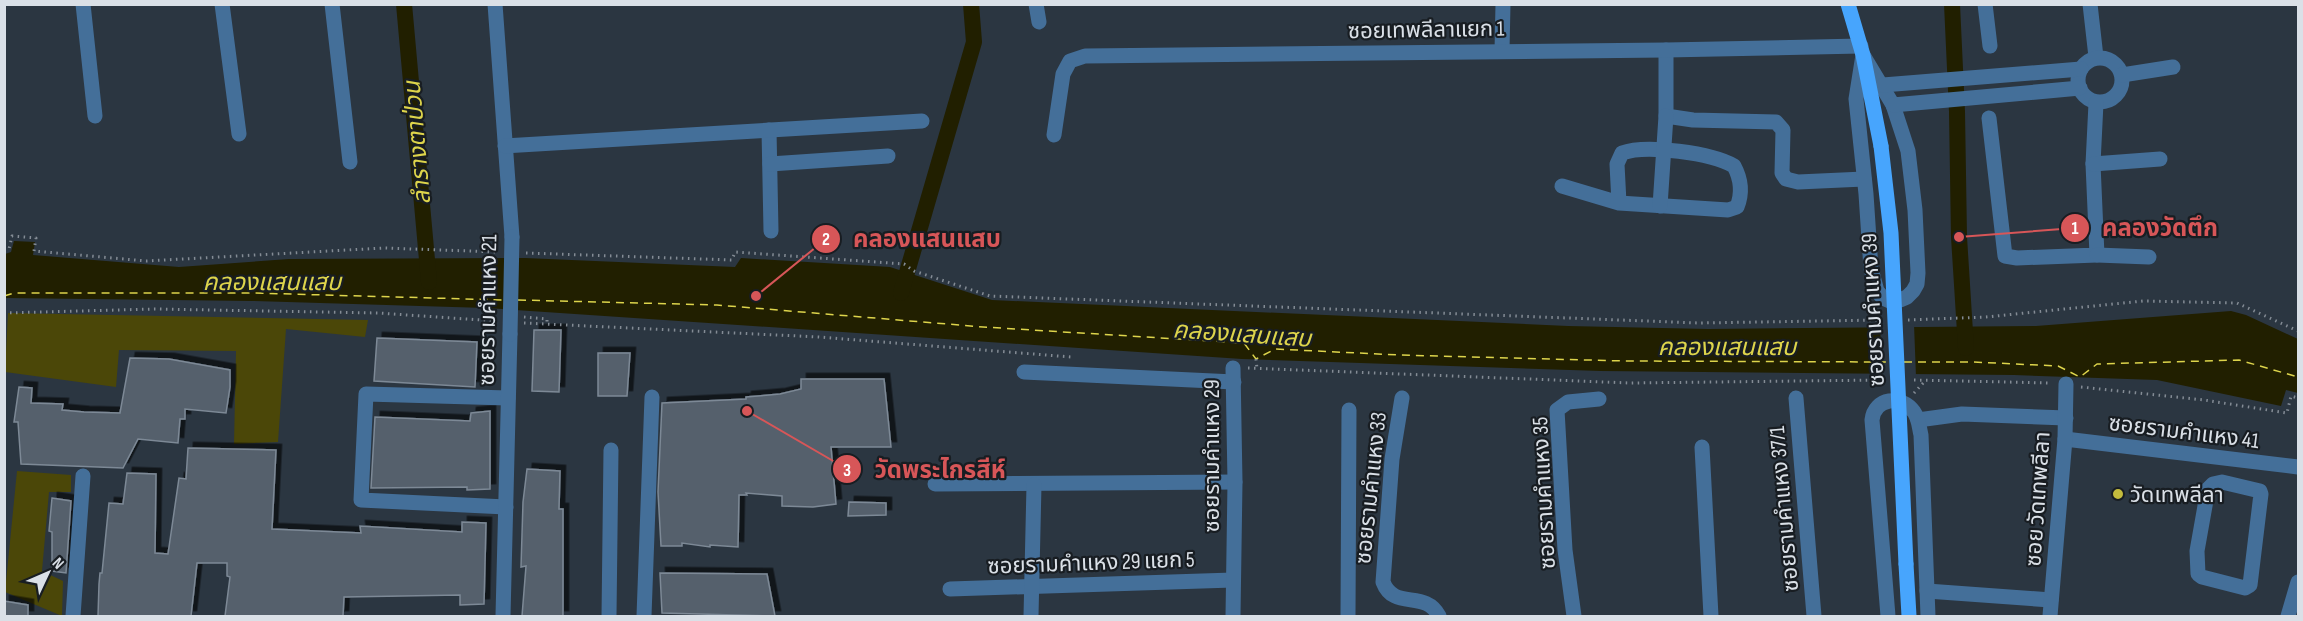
<svg xmlns="http://www.w3.org/2000/svg" width="2303" height="621" font-family="'Sofia Sans Condensed','Noto Sans Thai',sans-serif">
<defs>
<filter id="shadow"><feDropShadow dx="5.5" dy="-5.5" stdDeviation="0" flood-color="#0009"/></filter>
</defs>
<rect width="100%" height="100%" fill="#2b3641"/>
<g fill="#4b4708">
<polygon points="8,313 368,320 365,337 286,329 278,442 234,444 236,351 119,350 116,387 5,372"/>
<polygon points="17,471 71,475 71,492 49,492 42,571 63,581 62,616 5,592"/>
</g>
<polygon fill="#211f00" points="14,241 35,242 33,255 179,267 289,259 525,258 735,267 741,258 890,267 992,300 1568,326 1708,329 2036,326 2231,311 2246,315 2298,339 2298,393 2286,390 2281,406 2157,380 2014,375 1601,371 1242,359 486,308 252,301 5,298 5,254 11,252"/>
<polygon fill="#2b3641" points="1914,324 1916,377 1882,377 1880,325"/>
<g fill="none" stroke-linecap="round" stroke-linejoin="round">
<g stroke="#211f00" stroke-width="16">
<polyline points="404,4 429,282"/>
<polyline points="1952,4 1957,112 1959,237 1966,348"/>
<polyline points="901,293 974,42 971,4"/>
</g>
<g stroke="#ddd44b" stroke-width="1.5" stroke-dasharray="8 6" stroke-linecap="butt">
<polyline points="4,296 14,293 252,293 505,300"/>
<polyline points="518,300 717,305 983,327 1244,343 1256,359 1275,349 1399,355 1625,361 1890,362"/>
<polyline points="1904,362 1974,362 2058,366 2080,377 2097,364 2239,360 2298,377"/>
</g>
</g>
<g fill="#55606c" stroke="#7d8996" stroke-width="1.5" filter="url(#shadow)">
<polygon points="534,330 561,330 559,392 532,391"/>
<polygon points="377,338 477,342 475,387 374,381"/>
<polygon points="598,353 630,353 627,396 598,396"/>
<polygon points="130,358 169,359 230,370 230,387 226,413 185,409 185,419 180,419 178,443 138,439 123,468 21,464 18,422 14,422 19,387 32,388 31,403 63,404 62,410 84,412 120,413"/>
<polygon points="801,379 884,379 891,447 831,447 836,504 813,507 782,506 782,496 746,493 747,495 739,495 738,547 710,545 710,547 682,543 682,546 661,546 658,492 662,403 746,399 746,397 780,394 801,389"/>
<polygon points="490,411 490,489 467,490 467,487 371,488 375,417 470,421 471,413"/>
<polygon points="188,448 276,450 272,529 361,533 360,526 462,532 462,522 486,523 484,604 460,605 460,595 344,597 343,616 225,616 230,577 227,576 227,563 197,563 191,616 98,616 99,584 100,573 102,573 109,503 123,504 127,473 156,474 155,553 168,554 179,478 186,479"/>
<polygon points="527,469 560,471 559,509 563,509 563,616 522,616 526,566 521,567 523,502"/>
<polygon points="52,498 71,501 66,573 52,571 52,532 49,531"/>
<polygon points="849,502 886,503 886,515 848,516"/>
<polygon points="660,573 767,574 775,616 662,613"/>
<polygon points="4,601 28,605 28,616 4,616"/>
</g>
<g fill="none" stroke-linecap="round" stroke-linejoin="round">
<g stroke="#848c95" stroke-width="3" stroke-dasharray="1.5 4.5" stroke-linecap="butt">
<polyline points="4,249 9,249 12,236 36,238 34,251 146,261 384,248 498,252"/>
<polyline points="526,253 732,260 735,252 904,264 914,271 990,296 1699,323 1881,320"/>
<polyline points="4,313 155,309 378,313 496,321"/>
<polyline points="524,317 547,319 547,324"/>
<polyline points="1908,320 1986,317 2143,301 2237,303 2298,331"/>
<polyline points="524,323 819,337 1071,357"/>
<polyline points="1256,359 1257,369"/>
<polyline points="1248,368 1630,383 1883,380"/>
<polyline points="1914,380 2051,383"/>
<polyline points="2081,387 2204,400 2287,413 2291,396 2298,398"/>
<polyline points="1914,393 1925,381"/>
</g>
<g stroke="#446f99" stroke-width="15">
<polyline points="83,4 95,116"/>
<polyline points="222,4 239,134"/>
<polyline points="332,4 350,162"/>
<polyline points="495,4 512,237"/>
<polyline points="1036,4 1039,22"/>
<polyline points="1985,4 1990,46"/>
<polyline points="2090,4 2096,57"/>
<polyline points="1666,50 1666,116 1693,120 1776,122 1783,130 1782,173 1786,179 1798,182 1864,179"/>
<polyline points="1502,51 1503,4"/>
<polygon points="1863,55 1893,105 1908,151 1915,210 1918,273 1917,284 1913,291 1907,297 1900,300 1890,301 1883,298 1877,291 1871,269 1866,194 1856,99"/>
<circle cx="2100" cy="80" r="22"/>
<polyline points="2122,75 2173,67"/>
<polyline points="1883,85 2081,69"/>
<polyline points="1893,105 2080,88"/>
<polyline points="1989,118 2005,256 2017,258 2097,255 2093,164 2096,103"/>
<polyline points="769,130 771,231"/>
<polyline points="1054,135 1063,74 1070,61 1085,56 1666,50 1861,46"/>
<polyline points="505,146 922,121"/>
<polyline points="770,164 888,156"/>
<polyline points="2093,164 2160,159"/>
<path d="M1562 186 1619 203 1728 210 1737 207C1743 192 1741 179 1734 166 1712 153 1646 144 1622 153L1617 164 1619 203"/>
<polyline points="1660,206 1666,116"/>
<polyline points="2097,255 2149,257"/>
<polyline points="1024,372 1234,382"/>
<path d="M1402 398 1392 459 1383 582C1394 611 1425 589 1439 616"/>
<polyline points="1796,398 1814,616"/>
<polyline points="1918,420 1962,414 2066,418"/>
<polyline points="2065,439 2298,467"/>
<polyline points="1702,447 1711,616"/>
<polygon points="2222,482 2260,491 2261,494 2250,585 2245,588 2202,577 2198,574 2197,551 2208,489 2213,484"/>
<polyline points="935,484 1235,482"/>
<polyline points="506,507 361,500 366,394 508,398"/>
<polyline points="950,589 1233,580"/>
<polyline points="1927,591 2051,600"/>
<polyline points="73,616 83,476"/>
<polyline points="503,616 510,334"/>
<polyline points="609,616 611,450"/>
<polyline points="644,616 652,397"/>
<polyline points="1031,616 1034,485"/>
<polyline points="1233,616 1235,482 1233,368"/>
<polyline points="1348,616 1349,410"/>
<polyline points="1574,616 1565,550 1557,410 1568,402 1599,399"/>
<path d="M1888 616 1872 420C1874 398 1902 394 1914 412 1919 419 1919 427 1921 435L1928 616"/>
<polyline points="2050,616 2065,439 2066,384"/>
<polyline points="2288,616 2298,582"/>
</g>
<g stroke="#47a5fd" stroke-width="15">
<polyline points="1848,4 1863,55 1881,146"/>
<polyline points="1906,564 1909,616"/>
</g>
<polyline stroke="#446f99" stroke-width="15" points="510,334 512,237"/>
<polyline stroke="#47a5fd" stroke-width="15" points="1881,146 1891,233 1906,564"/>
</g>
<circle fill="#c4bc3d" stroke="#181d22" stroke-width="2" cx="2118" cy="494" r="6"/>
<g text-anchor="middle" stroke-width="4.5" stroke-linejoin="round" paint-order="stroke">
<g font-size="22" fill="#dae0e7" stroke="#181d22">
<text transform="translate(1426 29) rotate(-1)" y="8">ซอยเทพลีลาแยก 1</text>
<text transform="translate(487 310) rotate(-89)" y="8">ซอยรามคำแหง 21</text>
<text transform="translate(1872 310) rotate(-93)" y="8">ซอยรามคำแหง 39</text>
<text transform="translate(2184 431) rotate(7)" y="8">ซอยรามคำแหง 41</text>
<text transform="translate(1211 456) rotate(-90)" y="8">ซอยรามคำแหง 29</text>
<text transform="translate(1370 488) rotate(-84)" y="8">ซอยรามคำแหง 33</text>
<text transform="translate(1543 493) rotate(-93)" y="8">ซอยรามคำแหง 35</text>
<text transform="translate(2037 499) rotate(-86)" y="8">ซอย วัดเทพลีลา</text>
<text transform="translate(1783 509) rotate(-95)" y="8">ซอยรามคำแหง 37/1</text>
<text transform="translate(1091 562) rotate(-2)" y="8">ซอยรามคำแหง 29 แยก 5</text>
</g>
<g font-size="22" fill="#dae0e7" stroke="#181d22" text-anchor="start">
<text x="2130" y="502">วัดเทพลีลา</text>
</g>
<g font-size="24" font-style="italic" fill="#ddd44b" stroke="#181d22">
<text transform="translate(417 143) rotate(-95)" y="8">ลำรางตาป่วน</text>
<text x="272" y="290">คลองแสนแสบ</text>
<text transform="translate(1242 334) rotate(4)" y="8">คลองแสนแสบ</text>
<text x="1727" y="355">คลองแสนแสบ</text>
</g>
</g>
<path fill="none" stroke="#d75658" stroke-width="2" d="M1959 237L2075 228M756 296L826 239M747 411L847 469"/>
<g fill="#d75658" stroke="#181d22" stroke-width="2">
<circle cx="1959" cy="237" r="6"/>
<circle cx="756" cy="296" r="6"/>
<circle cx="747" cy="411" r="6"/>
<circle cx="2075" cy="228" r="15"/>
<circle cx="826" cy="239" r="15"/>
<circle cx="847" cy="469" r="15"/>
</g>
<g font-size="18" text-anchor="middle" font-weight="bold" fill="#fff">
<text x="2075" y="234">1</text>
<text x="826" y="245">2</text>
<text x="847" y="476">3</text>
</g>
<g font-size="24" text-anchor="middle" font-weight="bold" fill="#d75658" stroke="#181d22" stroke-width="4.5" stroke-linejoin="round" paint-order="stroke">
<text x="2160" y="236">คลองวัดตึก</text>
<text x="927" y="247">คลองแสนแสบ</text>
<text x="940" y="478">วัดพระไกรสีห์</text>
</g>
<rect width="2303" height="621" fill="none" stroke="#dae0e7" stroke-width="12"/>
<g transform="translate(48 573) rotate(46)" stroke="#181d22" stroke-width="4.5" paint-order="stroke">
<path d="M0-4.5L10 22L0 15L-10 22Z" fill="#dae0e7"/>
<text y="-9" font-size="16" font-weight="bold" text-anchor="middle" fill="#dae0e7">N</text>
</g>
</svg>
